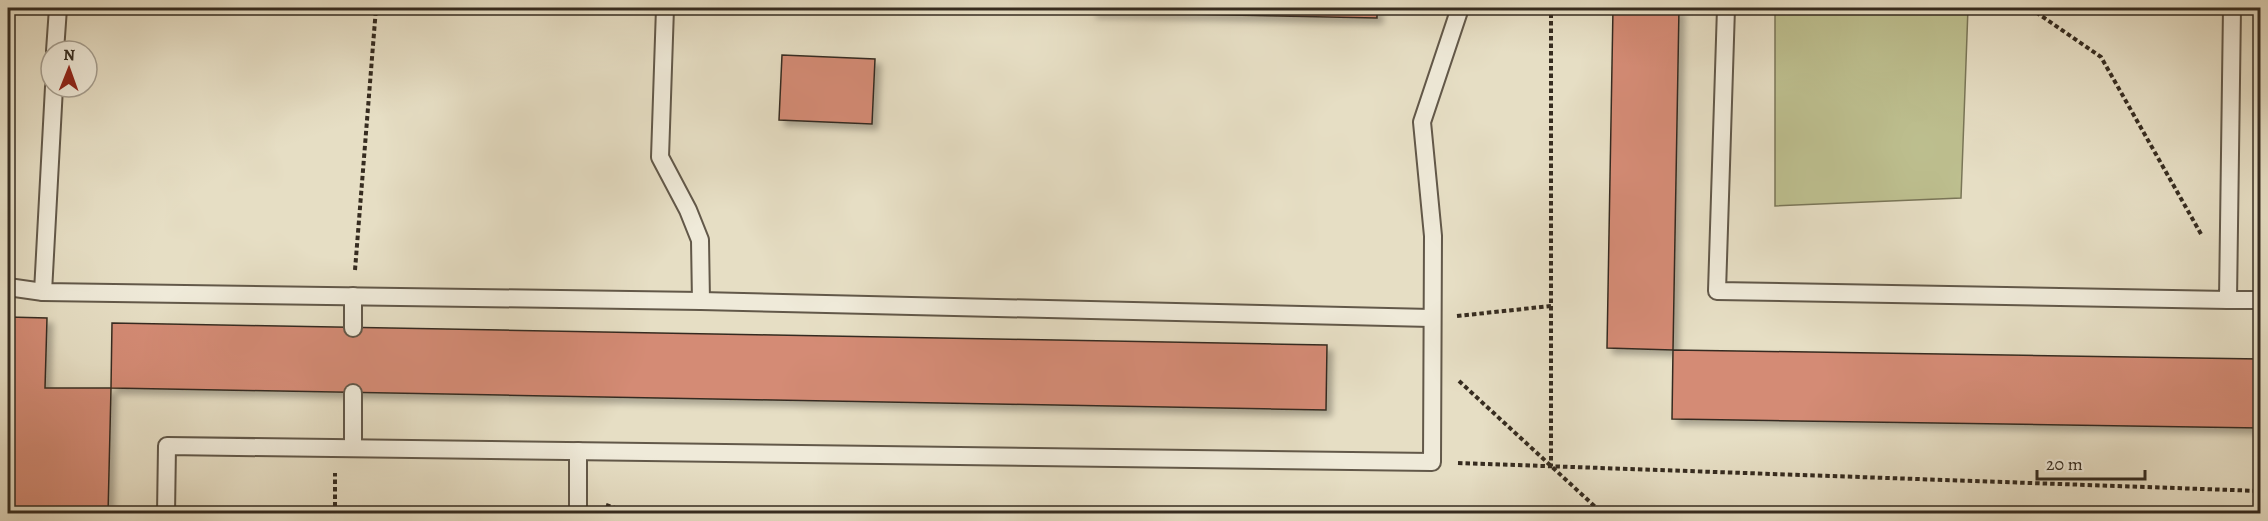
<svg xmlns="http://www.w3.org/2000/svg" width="2268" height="521" font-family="Alegreya,serif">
<defs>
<filter id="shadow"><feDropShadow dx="5.5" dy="5.5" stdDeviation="3" flood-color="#0004"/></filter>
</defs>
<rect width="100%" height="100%" fill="#e6dec4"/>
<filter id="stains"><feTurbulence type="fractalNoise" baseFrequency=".00333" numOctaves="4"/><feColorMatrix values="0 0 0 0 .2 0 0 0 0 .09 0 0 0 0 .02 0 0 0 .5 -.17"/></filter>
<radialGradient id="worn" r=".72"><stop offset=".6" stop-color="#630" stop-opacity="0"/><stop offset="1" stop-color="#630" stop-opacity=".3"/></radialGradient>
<polygon fill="#bdbf8f" stroke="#7a7658" stroke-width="1.5" points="1775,8 1968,8 1961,198 1775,206"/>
<g fill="#d48b74" stroke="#362c20" stroke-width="1.5" filter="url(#shadow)">
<polygon points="1091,8 1377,8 1377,18 1091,12"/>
<polygon points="1613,8 1679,8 1673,350 1607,348"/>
<polygon points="782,55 875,59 872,124 779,120"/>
<polygon points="8,317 47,318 45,388 111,388 108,514 8,514"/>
<polygon points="112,323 1327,345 1326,410 111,388"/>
<polygon points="1673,350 2260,359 2260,428 1672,419"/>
</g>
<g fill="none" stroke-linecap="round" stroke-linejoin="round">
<defs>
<g id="service">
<polyline points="665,8 660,157 688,210 700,240 701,301"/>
<polyline points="1726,8 1717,291 2228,300 2232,8"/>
<polyline points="55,51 58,8"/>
<polyline points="8,287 43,292 701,301 1431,318"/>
<polyline points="43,292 54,87"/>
<polyline points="2228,300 2260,300"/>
<polyline points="353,328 353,296"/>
<polyline points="353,393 353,448"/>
<polyline points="166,514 167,446 1432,462 1433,236 1422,122 1460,8"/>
<polyline points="578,514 578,451"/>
</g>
</defs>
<use href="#service" stroke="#625849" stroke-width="20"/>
<g stroke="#362c20" stroke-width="4" stroke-dasharray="4.5 3" stroke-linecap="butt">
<polyline points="2030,8 2101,57 2201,234"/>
<polyline points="355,270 376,8"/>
<polyline points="1551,306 1551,466"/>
<polyline points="1457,316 1551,306 1551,8"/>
<polyline points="1459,381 1603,514"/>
<polyline points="1458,463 2260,491"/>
<polyline points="606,505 634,514"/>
<polyline points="335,514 335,473"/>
</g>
<use href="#service" stroke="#efead9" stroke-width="16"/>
</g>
<rect width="2268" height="521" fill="none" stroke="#e6dec4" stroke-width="30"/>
<rect x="9" y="9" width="2250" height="503" fill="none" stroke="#362c20" stroke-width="3"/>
<rect x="15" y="15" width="2238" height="491" fill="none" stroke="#362c20" stroke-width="1.5"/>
<g transform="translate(69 69) rotate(1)"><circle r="28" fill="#efead9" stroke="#a59e8f" stroke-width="1.5"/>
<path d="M0-4.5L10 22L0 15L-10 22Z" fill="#8f2418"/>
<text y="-9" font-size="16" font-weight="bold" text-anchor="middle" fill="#362c20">N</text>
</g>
<path d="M2037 470v9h108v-9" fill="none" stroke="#362c20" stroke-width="3"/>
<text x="2046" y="470" font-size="18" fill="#362c20" stroke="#efead9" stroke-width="4.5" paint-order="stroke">20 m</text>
<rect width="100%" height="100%" filter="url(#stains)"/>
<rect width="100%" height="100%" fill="url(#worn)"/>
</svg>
